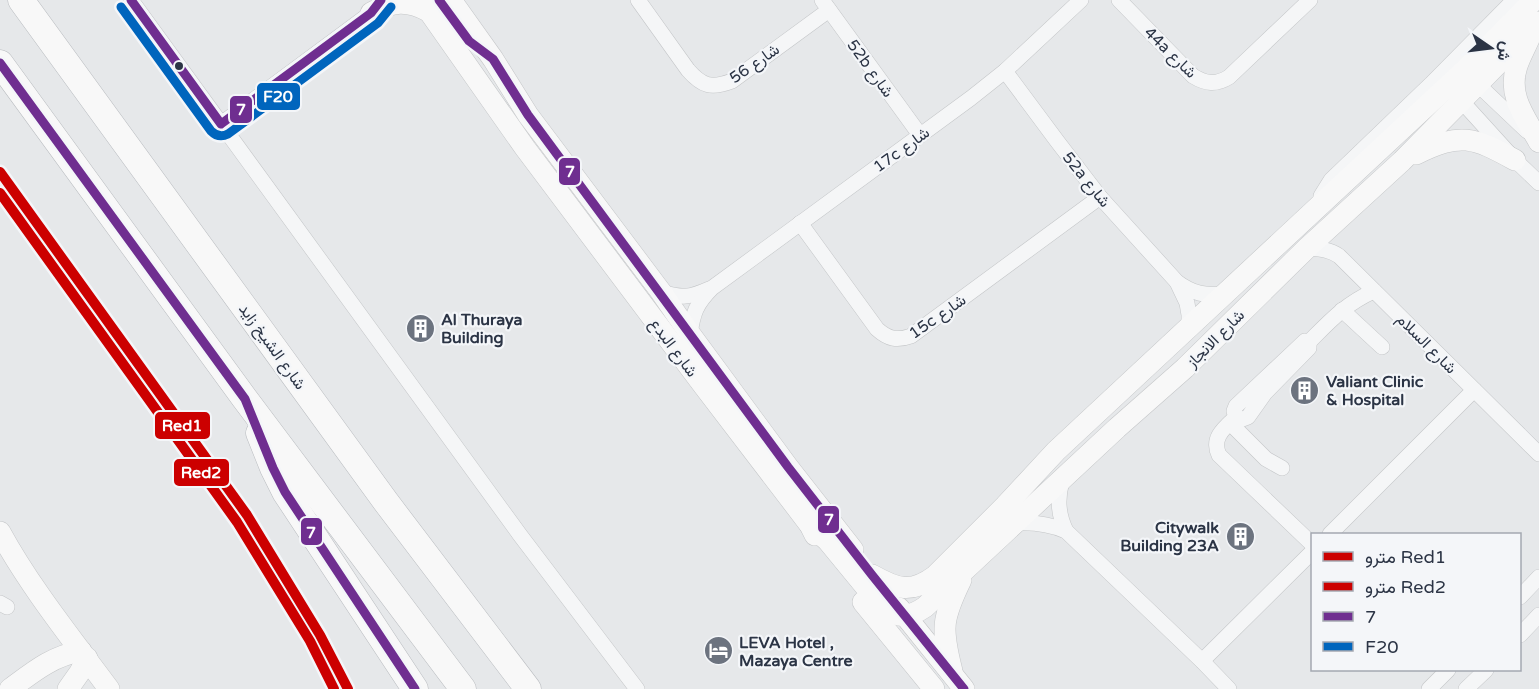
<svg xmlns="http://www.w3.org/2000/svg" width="1539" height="689" font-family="'Varela Round',Vazirmatn,sans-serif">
<rect width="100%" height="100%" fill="#e6e8ea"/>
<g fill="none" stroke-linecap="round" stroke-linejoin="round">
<defs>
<g id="street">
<polyline points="131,0 520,535 637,689"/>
<path d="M638 0 688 70C702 86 711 89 732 81L829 10"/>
<polyline points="822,0 920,135"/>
<path d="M1119 0 1193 76C1206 84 1216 85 1229 77L1310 0"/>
<polyline points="1005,71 1057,141 1100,197 1177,282 1187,303 1189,315 1189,327"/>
<polyline points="1471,78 1527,131"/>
<polyline points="1456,95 1515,160 1539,183"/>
<polyline points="221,124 371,13"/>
<polyline points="1321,196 1331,180 1431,84 1514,0"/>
<path d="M800 223 877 329C888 339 897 341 911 336L1100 197"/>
<path d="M1307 248C1319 249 1329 249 1339 256L1539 454"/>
<path d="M1177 282C1192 293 1206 297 1225 293"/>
<path d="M661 292C682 298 689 298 709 289"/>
<polyline points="1342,310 1382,347"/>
<path d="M690 334C693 313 696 304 712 288L971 98 1005 71 1081 0"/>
<polygon points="1305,341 1309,344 1309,348 1265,393 1248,417 1240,420 1236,417 1234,411 1236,406"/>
<path d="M1308 343C1330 321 1345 304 1374 291"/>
<path d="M1236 417C1224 428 1211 438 1219 455L1312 544"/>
<polyline points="1230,423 1266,459 1282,468"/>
<path d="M1062 481C1057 499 1058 514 1066 531"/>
<path d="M1017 523C1034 522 1049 524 1066 531L1202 661 1229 689"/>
<polyline points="1330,534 1474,390"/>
<polyline points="1520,597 1539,577"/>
<polyline points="0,603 7,607"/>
<polyline points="1520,635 1539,615"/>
<polyline points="1202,661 1312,552"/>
<polyline points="1429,689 1448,670"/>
<polyline points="1466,689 1486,670"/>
</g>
<g id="secondary">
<polyline points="421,0 525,148 703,385 810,525 815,535"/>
<polyline points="451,0 493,59 528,115 661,292 690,334 788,467 853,550"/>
<path d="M371 13C393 1 407 0 428 11"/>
<path d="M1529 39C1525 48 1520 57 1517 66 1507 95 1525 117 1539 142"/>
<path d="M1416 154C1461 132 1473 137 1515 160"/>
<path d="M810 525 828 541 883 608C899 618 909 618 925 607L1117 428 1185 368 1307 248 1402 161 1539 22"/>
<path d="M0 532C30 587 72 639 109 689"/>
<path d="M872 575C897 589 911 594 935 576L1005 506 1056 451 1464 71 1534 0"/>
<polyline points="863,602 934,689"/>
<polyline points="899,608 964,689"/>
<path d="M952 671C941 628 942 619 961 580"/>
<path d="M10 689C33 672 52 656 81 651"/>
<polyline points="68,689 80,672 87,658"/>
</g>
<g id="highway">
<polyline points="21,0 386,502 528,689"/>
<polyline points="0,63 245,399 463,689"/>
<polyline points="259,433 273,468 285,492 415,689"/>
</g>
</defs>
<use href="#street" stroke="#c4c6c8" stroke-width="16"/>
<use href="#secondary" stroke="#c4c6c8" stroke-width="22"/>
<use href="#highway" stroke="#b8bbbf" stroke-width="27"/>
<use href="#street" stroke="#f5f6f7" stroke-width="15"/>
<use href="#secondary" stroke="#f8f8f8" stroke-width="21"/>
<use href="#highway" stroke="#f8f8f8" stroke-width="26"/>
<defs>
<g id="bus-1">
<polyline points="131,0 221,124 371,13 381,0"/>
<polyline points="439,0 469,41 493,59 528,115 788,467 872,575 964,689"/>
<polyline points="0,63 245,399 273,468 285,492 415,689"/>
</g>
<path id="bus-2" d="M121 7 211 131C216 136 222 137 228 134L378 23 391 7"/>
</defs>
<use href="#bus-1" stroke="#f4f6f9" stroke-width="14"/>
<use href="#bus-2" stroke="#f4f6f9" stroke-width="14"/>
<use href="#bus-1" stroke="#6f2e90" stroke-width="9"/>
<use href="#bus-2" stroke="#0065bd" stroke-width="9"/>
<defs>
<polyline id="metro-1" points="0,172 247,515 320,635 348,689"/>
<polyline id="metro-2" points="0,193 237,522 310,641 334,689"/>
</defs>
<use href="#metro-1" stroke="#f4f6f9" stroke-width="15"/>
<use href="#metro-2" stroke="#f4f6f9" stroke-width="15"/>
<use href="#metro-1" stroke="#c00" stroke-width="10"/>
<use href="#metro-2" stroke="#c00" stroke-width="10"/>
</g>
<defs>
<symbol id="building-disc" viewBox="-11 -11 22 22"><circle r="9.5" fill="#6c737f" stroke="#f4f6f9"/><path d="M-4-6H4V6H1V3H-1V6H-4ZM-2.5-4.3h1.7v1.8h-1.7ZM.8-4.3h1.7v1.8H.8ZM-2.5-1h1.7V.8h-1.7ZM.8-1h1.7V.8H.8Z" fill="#fff"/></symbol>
<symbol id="hotel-disc" viewBox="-11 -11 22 22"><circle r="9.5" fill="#6c737f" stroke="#f4f6f9"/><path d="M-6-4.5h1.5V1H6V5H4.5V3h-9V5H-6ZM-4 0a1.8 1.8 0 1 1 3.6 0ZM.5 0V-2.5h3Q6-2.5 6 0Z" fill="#fff"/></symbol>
</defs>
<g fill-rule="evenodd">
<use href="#building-disc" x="404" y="312" width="33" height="33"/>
<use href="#building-disc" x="1288" y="374" width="33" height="33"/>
<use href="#building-disc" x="1224" y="520" width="33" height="33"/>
<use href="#hotel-disc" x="702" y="634" width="33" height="33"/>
</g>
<circle fill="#2b3445" stroke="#f4f6f9" stroke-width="2" cx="179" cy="66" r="5"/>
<g text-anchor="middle" stroke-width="4.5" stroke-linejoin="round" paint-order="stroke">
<g font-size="16" fill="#2b3445" stroke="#f4f6f9">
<text transform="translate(1171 52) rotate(44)" y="6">44a شارع</text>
<text transform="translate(754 63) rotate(-35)" y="6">شارع 56</text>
<text transform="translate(871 68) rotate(54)" y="6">52b شارع</text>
<text transform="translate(901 149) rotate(-36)" y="6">17c شارع</text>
<text transform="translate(1087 179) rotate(51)" y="6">52a شارع</text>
<text transform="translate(937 316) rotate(-35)" y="6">15c شارع</text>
<text transform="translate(1215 338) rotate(-45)" y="6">شارع الانجاز</text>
<text transform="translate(1427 343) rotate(45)" y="6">شارع السلام</text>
<text transform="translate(273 346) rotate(54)" y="6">شارع الشيخ زايد</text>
<text transform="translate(674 347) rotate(53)" y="6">شارع البدع</text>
</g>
<g font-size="16" font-weight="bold" fill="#2b3445" stroke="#f4f6f9" text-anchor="start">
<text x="441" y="325">Al Thuraya<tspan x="441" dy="18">Building</tspan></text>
<text x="1326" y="387">Valiant Clinic<tspan x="1326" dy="18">&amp; Hospital</tspan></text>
<text x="1219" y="533" text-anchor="end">Citywalk<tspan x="1219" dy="18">Building 23A</tspan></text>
<text x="739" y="648">LEVA Hotel ,<tspan x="739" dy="18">Mazaya Centre</tspan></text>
</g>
</g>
<g stroke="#f4f6f9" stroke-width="2">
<rect x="256" y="82" width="45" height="29" rx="6" fill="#0065bd"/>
<rect x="229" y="95" width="24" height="29" rx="6" fill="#6f2e90"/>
<rect x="558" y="157" width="23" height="29" rx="6" fill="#6f2e90"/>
<rect x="154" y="411" width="57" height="29" rx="6" fill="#c00"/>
<rect x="173" y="458" width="57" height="29" rx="6" fill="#c00"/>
<rect x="817" y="505" width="23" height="29" rx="6" fill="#6f2e90"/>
<rect x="300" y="517" width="23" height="29" rx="6" fill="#6f2e90"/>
</g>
<g font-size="16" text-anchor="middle" font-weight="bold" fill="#fff">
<text x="278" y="102">F20</text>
<text x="241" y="115">7</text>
<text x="570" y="177">7</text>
<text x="182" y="431">Red1</text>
<text x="201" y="478">Red2</text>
<text x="829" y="525">7</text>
<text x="311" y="538">7</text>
</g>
<rect x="1311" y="533" width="210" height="138" fill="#f4f6f9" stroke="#a4a8b1" stroke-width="1.5"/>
<rect x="1323" y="552" width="30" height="9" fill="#cc0000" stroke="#a4a8b1" stroke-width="1.5"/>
<text x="1365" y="563" font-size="18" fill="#2b3445">مترو Red1</text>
<rect x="1323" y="582" width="30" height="9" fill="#cc0000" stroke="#a4a8b1" stroke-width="1.5"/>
<text x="1365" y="593" font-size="18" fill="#2b3445">مترو Red2</text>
<rect x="1323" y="612" width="30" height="9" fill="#6f2e90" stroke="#a4a8b1" stroke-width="1.5"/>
<text x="1365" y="623" font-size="18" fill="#2b3445">7</text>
<rect x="1323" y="642" width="30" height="9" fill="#0065bd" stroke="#a4a8b1" stroke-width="1.5"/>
<text x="1365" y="653" font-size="18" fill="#2b3445">F20</text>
<g transform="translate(1491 48) rotate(104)" stroke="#f4f6f9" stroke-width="4.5" paint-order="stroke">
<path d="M0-4.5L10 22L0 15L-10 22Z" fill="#2b3445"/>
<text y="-9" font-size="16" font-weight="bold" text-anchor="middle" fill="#2b3445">ش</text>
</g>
</svg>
